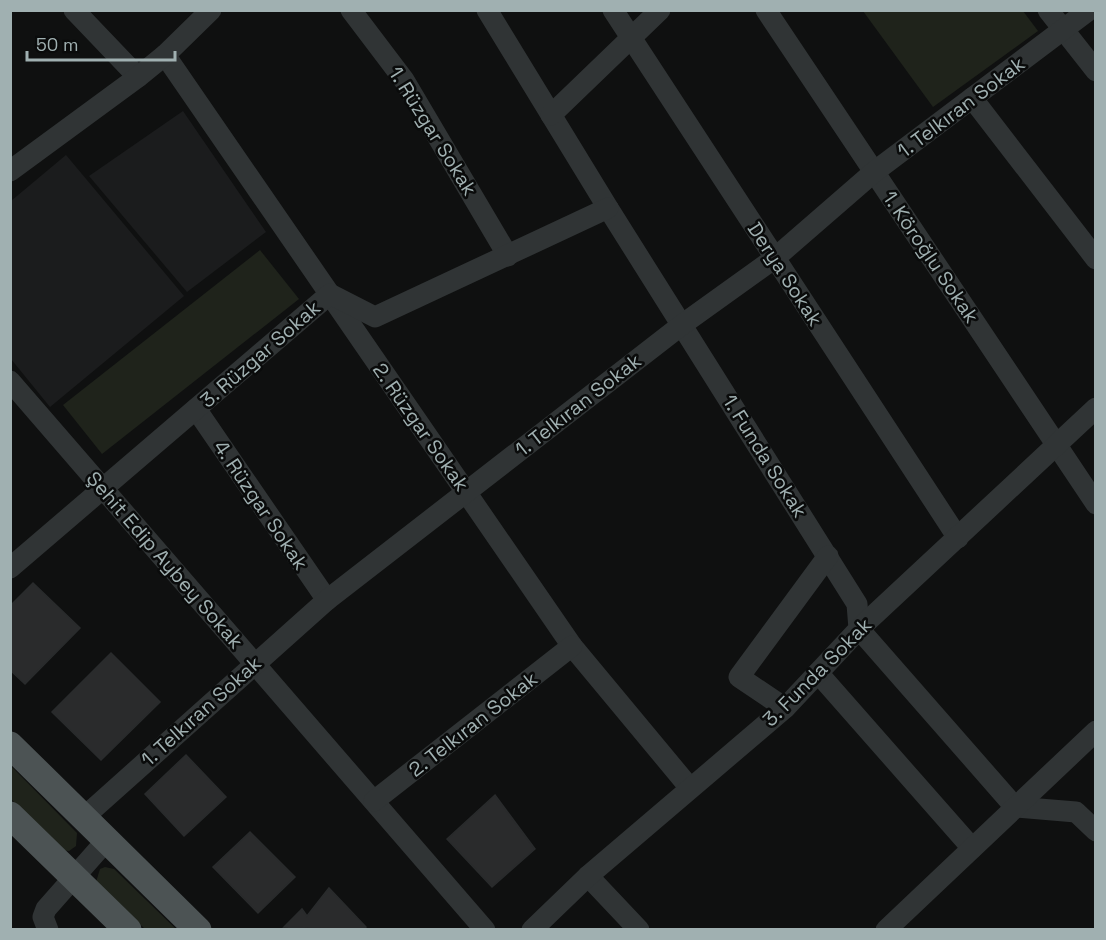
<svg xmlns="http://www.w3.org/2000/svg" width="1106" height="940" font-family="'Space Grotesk',sans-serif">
<rect width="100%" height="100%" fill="#0f1010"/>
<g fill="#1b1c1d">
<polygon points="183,111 266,232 187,292 89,176"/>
<polygon points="66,155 184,296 50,407 11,359 11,201"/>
</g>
<g fill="#1f231b">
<polygon points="863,11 1023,11 1038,31 933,107"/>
<polygon points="260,250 299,299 102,454 63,405"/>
<polygon points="10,765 77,833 76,846 69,851 61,850 11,799"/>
<polygon points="105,867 114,869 176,929 145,929 96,882 100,869"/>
</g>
<g fill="#2a2b2c" stroke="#292b2c" stroke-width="1.5">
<polygon points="33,583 80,628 25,684 10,670 10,606"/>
<polygon points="111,653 160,702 101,760 52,712"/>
<polygon points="186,755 226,797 184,836 145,794"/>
<polygon points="495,795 535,849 492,887 447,839"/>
<polygon points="250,832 295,877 258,913 213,867"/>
<polygon points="329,888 366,927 364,930 284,927 302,909 307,916"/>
</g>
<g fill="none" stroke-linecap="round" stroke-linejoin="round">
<g stroke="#303435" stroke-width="21">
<polyline points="74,10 138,77"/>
<polyline points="351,10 404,80 508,256"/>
<polyline points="487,10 608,208 857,604 859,629 1015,807 1076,812 1096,831"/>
<polyline points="613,10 958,538"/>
<polyline points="766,10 1096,504"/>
<polyline points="1048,10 1096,71"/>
<polyline points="165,55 572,646 690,788"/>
<polyline points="972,98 1096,259"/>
<polyline points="551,115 660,10"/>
<polyline points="10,171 138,77 165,55 211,10"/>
<polyline points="10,381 485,930"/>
<polyline points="196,409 327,600"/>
<polyline points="10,568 330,294 375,317 608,208"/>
<polyline points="818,673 972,848"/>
<polyline points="785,708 739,677 828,556"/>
<polyline points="374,801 572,646"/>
<polyline points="83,818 327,600 683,324 775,258 874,172 1089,10"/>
<polyline points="588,876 639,930"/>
<polyline points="48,930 43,917 46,909 106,841"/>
<polyline points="532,930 588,876 785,708 859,629 1096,408"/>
<polyline points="886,930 1096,731"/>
</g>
<g stroke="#4c5354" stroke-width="27">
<polyline points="10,745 198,930"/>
<polyline points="10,815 128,930"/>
</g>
</g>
<g text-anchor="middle" stroke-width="5" stroke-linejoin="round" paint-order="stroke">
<g font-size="20" fill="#a0b0b1" stroke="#0a0b0b">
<text transform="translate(961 107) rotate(-37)" y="7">1. Telkıran Sokak</text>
<text transform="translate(433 131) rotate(58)" y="7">1. Rüzgar Sokak</text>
<text transform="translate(931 257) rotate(56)" y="7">1. Köroğlu Sokak</text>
<text transform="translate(785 274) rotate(57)" y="7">Derya Sokak</text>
<text transform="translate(260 354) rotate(-41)" y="7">3. Rüzgar Sokak</text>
<text transform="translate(578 405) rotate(-38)" y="7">1. Telkıran Sokak</text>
<text transform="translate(421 427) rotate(55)" y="7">2. Rüzgar Sokak</text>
<text transform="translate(765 456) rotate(58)" y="7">1. Funda Sokak</text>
<text transform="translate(261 505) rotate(56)" y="7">4. Rüzgar Sokak</text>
<text transform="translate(165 560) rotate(49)" y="7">Şehit Edip Aybey Sokak</text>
<text transform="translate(817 672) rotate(-45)" y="7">3. Funda Sokak</text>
<text transform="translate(201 711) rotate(-42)" y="7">1. Telkıran Sokak</text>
<text transform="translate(473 724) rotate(-38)" y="7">2. Telkıran Sokak</text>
</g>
</g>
<rect width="1106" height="940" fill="none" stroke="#a0b0b1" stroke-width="24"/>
<path d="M27 51v9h148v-9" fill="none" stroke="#a0b0b1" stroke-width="3"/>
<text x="36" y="51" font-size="18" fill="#a0b0b1" stroke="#0a0b0b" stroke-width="4.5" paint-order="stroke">50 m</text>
</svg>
